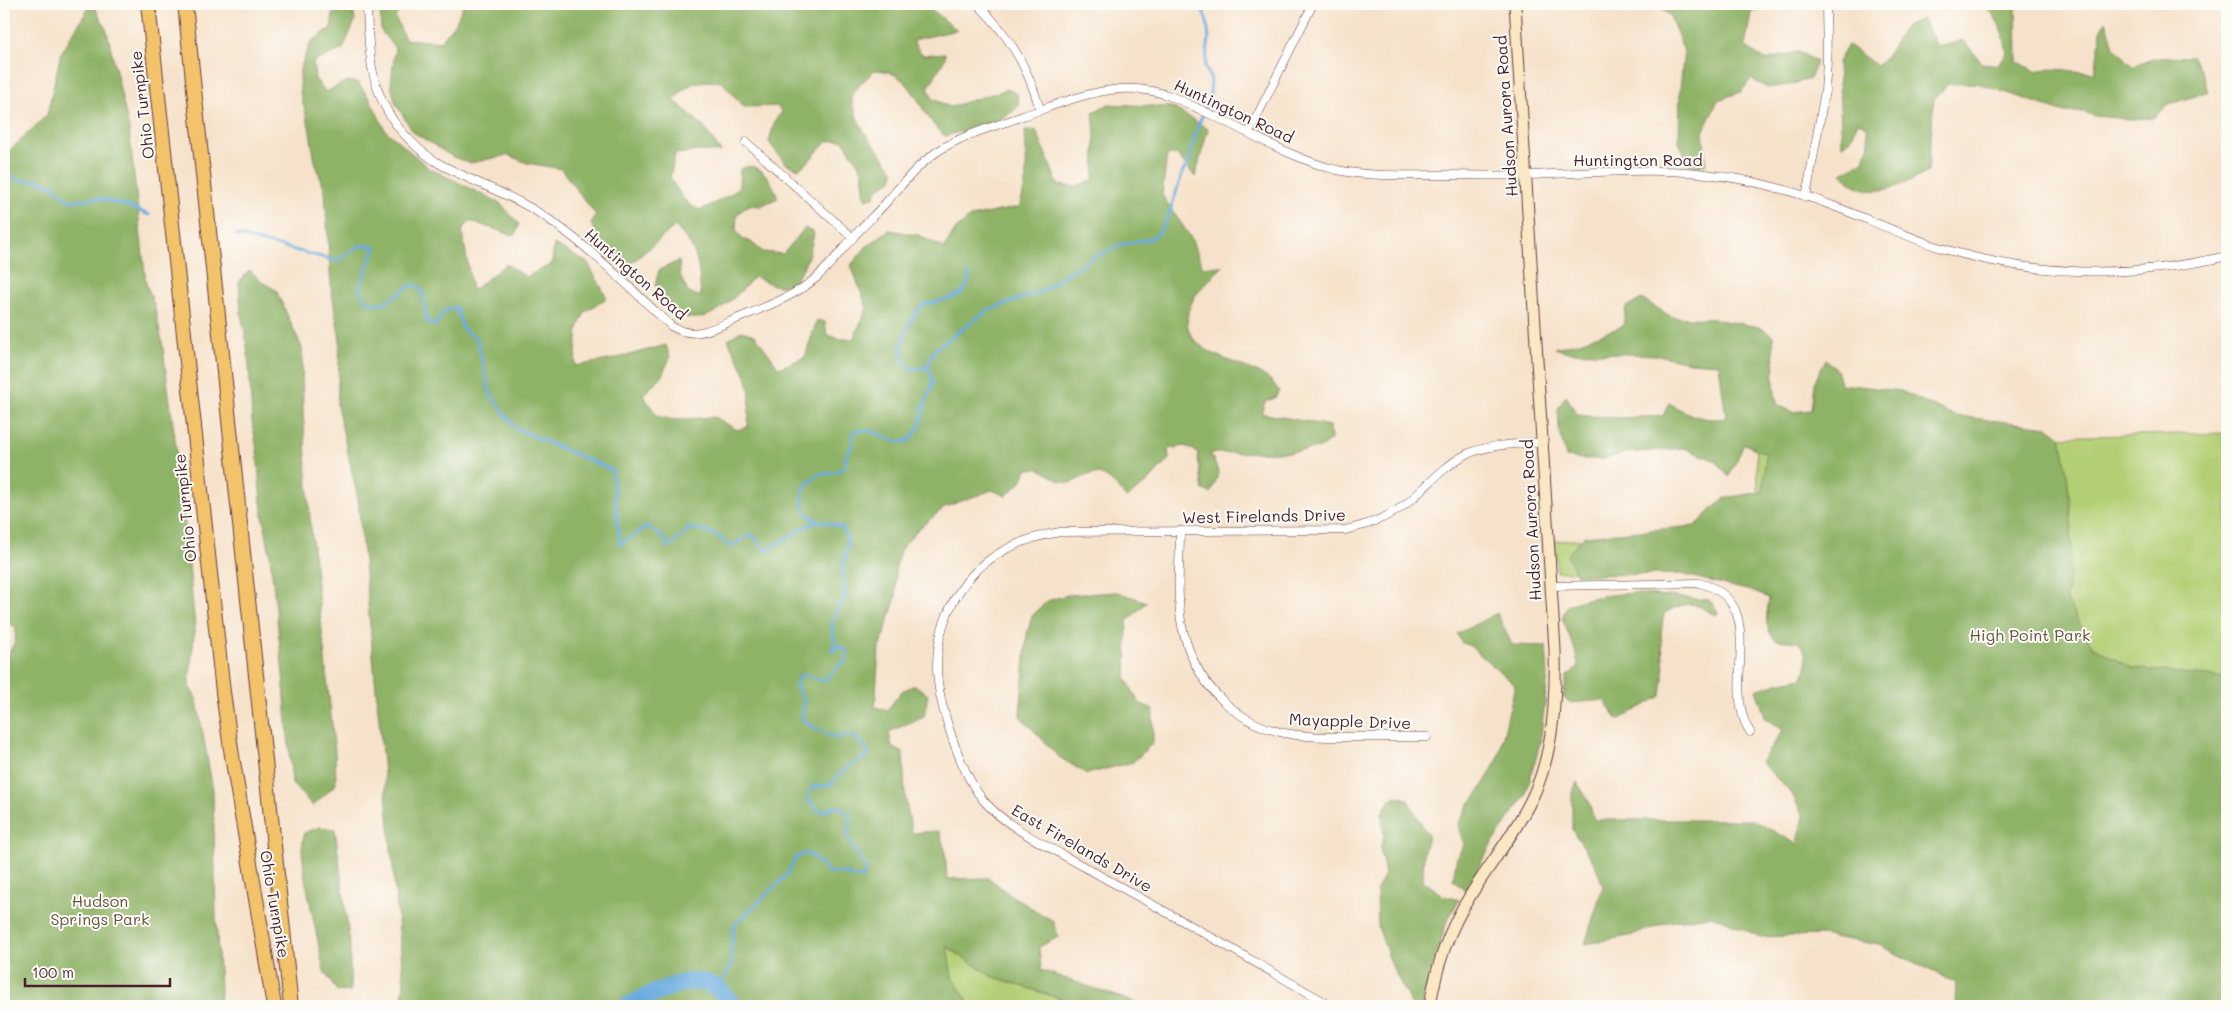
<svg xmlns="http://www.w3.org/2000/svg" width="2231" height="1010" font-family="Mali,sans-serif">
<rect width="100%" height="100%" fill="#fdfcf7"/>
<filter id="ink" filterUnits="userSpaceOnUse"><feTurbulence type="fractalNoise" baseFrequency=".02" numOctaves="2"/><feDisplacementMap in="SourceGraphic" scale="10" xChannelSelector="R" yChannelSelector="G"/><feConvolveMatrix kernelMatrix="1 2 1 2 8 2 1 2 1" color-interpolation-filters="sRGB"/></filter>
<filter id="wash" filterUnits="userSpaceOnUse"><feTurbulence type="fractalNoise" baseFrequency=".0096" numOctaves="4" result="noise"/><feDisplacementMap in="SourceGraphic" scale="20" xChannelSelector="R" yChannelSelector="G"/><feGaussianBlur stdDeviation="1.12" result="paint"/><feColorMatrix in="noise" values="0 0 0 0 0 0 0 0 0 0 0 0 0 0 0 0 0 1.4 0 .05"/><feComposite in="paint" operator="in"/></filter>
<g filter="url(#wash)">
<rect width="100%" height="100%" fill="#f6e2ca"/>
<g fill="#b3cf75" stroke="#7e7750">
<polygon points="2227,433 2227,920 1830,564 1557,572 1555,541 1760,527 1756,443"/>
<polygon points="946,946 991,976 1083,1006 971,1006 952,977"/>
</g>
<g fill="#8eb266" stroke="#6c6848">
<polygon points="91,4 93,4 107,31 129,129 146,283 154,305 162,341 182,493 195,627 189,684 197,701 213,790 216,917 221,1006 4,1006 4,662 15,642 16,627 4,622 4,156 47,115 61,53"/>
<path d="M334 4H352L355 21 343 49 313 62 315 79 326 92 347 81 358 83 370 99 385 130 429 168 500 203 519 224 515 236 470 221 462 230 472 291 506 264 526 277 552 264 554 244 588 263 607 298 585 312 578 328 575 366 614 359 666 345 670 358 661 377 643 395 657 416 673 420 715 417 737 430 748 427C748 413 752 395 748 383 744 367 734 354 728 339L741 331 755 335 779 368 805 357 817 320 825 322 827 335 841 339H853L867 308 851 265 866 247 889 230 918 235 944 248 956 229 970 217 1019 207C1029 182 1026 157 1025 131L1036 130 1058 185 1075 187 1094 179 1095 135 1093 112 1109 104 1172 107 1208 129 1195 177 1177 154 1167 155 1162 195 1191 238 1203 267 1223 266C1214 276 1199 288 1193 300 1166 354 1242 359 1269 379 1273 382 1276 387 1279 391L1275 398 1265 402 1261 413 1330 426 1331 440 1320 448 1291 452 1210 453 1219 473 1211 493 1203 490 1197 452 1185 446 1168 449 1169 459 1147 483 1126 498C1117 487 1108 472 1091 474 1084 476 1077 481 1069 483L1058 480 1040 469H1027L1020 483 1006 496 992 490 945 507 917 530 900 550 895 572 896 597 879 650 875 707 887 710 902 691 915 685 928 695 924 716 889 732 892 747 903 753 905 796 912 833 939 831 945 850 947 879 989 878 1009 894 1053 921 1058 937 1039 947 1041 970 1145 1006H1083L991 976 947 946 952 977 971 1006H401L404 984 358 499 337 405 340 340 331 288 325 191 315 162 309 126 300 92V69L311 42 331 28Z"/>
<path d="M380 4H407L395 17 405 39 440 42 456 22 464 4H929L931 9 957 30 914 40 915 45 923 55 945 53V59L928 88 933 99 950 107 1008 89 1017 94 1019 105C1006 123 967 129 945 136 917 114 916 71 875 70 867 78 853 88 852 100 851 103 854 108 855 111 863 138 880 149 894 172L892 180 878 188 874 197 865 199 862 170 843 140 827 141 807 163 798 169 785 163 769 142 775 120 782 112 777 106 744 107 722 82C698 80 690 81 674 100L703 126 721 152 700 151 675 154 670 178C678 191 685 206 701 210L730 195 739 186 740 169C761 159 772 182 778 198L760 206 749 205 737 214 736 230 742 239 751 242 763 252 783 254 805 228 814 233C811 249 802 286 780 286 772 286 762 279 754 277 737 295 705 333 676 312 668 307 661 293 655 285L659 270 679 261 680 275 688 292 701 297C698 263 700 252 675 226L625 269 600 239 591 224 596 215 561 169 527 163 508 155 470 163 453 157 413 132 396 104 391 85 395 48 381 31Z"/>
<polygon points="1663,4 1762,4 1751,13 1745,46 1765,60 1798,52 1817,61 1810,79 1789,85 1768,88 1751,79 1741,92 1718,100 1703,132 1706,165 1690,166 1679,142 1680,89 1684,51 1670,16 1662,9"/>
<path d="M1982 4H2016L2017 61 2035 71C2055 66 2075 73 2095 72L2101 31 2106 21 2114 47 2134 67C2152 56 2172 56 2193 57L2203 75 2208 92 2169 104 2153 118 2128 119 2095 116 2084 112H2065L1977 83 1948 84 1934 99 1928 172C1900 186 1866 205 1842 173L1864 161 1869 145 1867 126 1858 122 1851 139 1842 146 1838 62 1848 45 1877 66 1886 58 1905 26 1923 19 1937 46 1952 44 1963 40 1982 63 1999 65 2007 53C2002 30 2000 19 1982 4Z"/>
<polygon points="250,270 262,282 276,290 302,348 303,411 310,519 335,753 336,784 313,806 292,784 283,674 270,555 261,503 257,450 252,421 249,364 245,331 241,315 239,282"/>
<path d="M1642 299 1672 317 1713 319 1760 327 1773 336C1775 357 1771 387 1778 405L1793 412 1811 410 1814 383 1826 359 1837 370 1841 384 1901 391 1955 416 2049 427 2061 436C2071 490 2076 546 2066 599L2092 646 2132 668 2227 678V1006H1955L1956 983 1879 945 1821 935 1760 937 1724 920 1709 916 1668 922 1629 936 1585 944 1603 886 1595 864 1572 830V793L1577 782 1589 802 1594 820H1753L1797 844 1803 816 1792 794 1761 762 1783 730 1766 719 1756 690 1777 683 1803 678C1808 663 1809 654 1798 642L1775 640C1763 626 1767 614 1769 598L1751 591 1681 574 1577 575 1567 555 1584 536 1695 526 1724 498 1763 492 1766 453 1744 444 1729 477 1716 461 1684 448 1626 453 1603 459H1584L1566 457 1559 430 1558 409 1566 395 1577 415 1617 418 1663 416 1669 403C1687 414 1704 422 1726 418L1719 364 1689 362 1658 355 1568 352 1555 348 1577 343 1623 326 1626 307Z"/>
<polygon points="1117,592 1147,602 1127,621 1126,678 1139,703 1153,709 1153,743 1133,762 1087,774 1059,757 1020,716 1027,634 1032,616 1047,601 1067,595"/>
<path d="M1633 593 1709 600 1718 611 1717 615C1711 614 1709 611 1703 608 1691 600 1675 607 1664 613L1661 633 1664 670 1661 696 1618 720 1604 700 1569 703 1563 697 1567 676 1579 667 1574 647 1562 618 1567 606C1588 596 1611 595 1633 593Z"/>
<polygon points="1497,613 1512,645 1546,646 1548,675 1540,743 1525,796 1493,842 1465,890 1453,879 1457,857 1464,845 1458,826 1469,803 1478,794 1498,759 1515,685 1470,646 1462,643 1457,634"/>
<polygon points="1396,796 1407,799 1428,835 1424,852 1423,880 1443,896 1459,900 1447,921 1424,995 1424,1006 1412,1006 1392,966 1378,927 1377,890 1385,874 1380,849 1384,837 1382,813 1388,803"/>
<polygon points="320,827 335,829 350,946 350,992 337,991 324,971 305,878 302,850 304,833"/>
</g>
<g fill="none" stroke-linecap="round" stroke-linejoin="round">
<g stroke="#6aabde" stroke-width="3">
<polyline points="1192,4 1202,7"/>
<polyline points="4,173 19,181 37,180 53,186 69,201 98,198 128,206 149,215"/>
<path d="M236 235 337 261 361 245 375 247 359 289 368 303H384L413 284 422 290 427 322 436 325 444 311 456 307 463 329 477 339 490 393 515 428 612 470 620 545 647 526 664 538 668 548 686 532 688 528C706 530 718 533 730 547L751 534 766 551C783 541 798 529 816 522"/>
<path d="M928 367 912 369C889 358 910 317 923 305 943 298 970 301 969 273"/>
<path d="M721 984 732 963 731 948 734 925 787 875 795 858 803 854H810L829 873H841L862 878 866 871C862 853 839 842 851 821L849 815 840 807 833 806 827 811H819L808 800V794L814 786H829L847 767 868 755C866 745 856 735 846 734 844 735 842 737 839 738 833 739 806 724 802 719 805 699 806 704 796 686L798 680 803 674 823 681 846 660 847 651 840 646 832 651 835 641 832 632 833 618 844 598 845 589 843 566 848 544 843 528C822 519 796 524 804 487L819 474 833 473 844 468 847 453 853 444V432C871 423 890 446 908 441L919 428 925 403 933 382 929 371V363L932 354 937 348 988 310 1045 290 1064 275 1096 256 1120 245 1148 239 1155 236 1161 230 1169 214 1183 171 1188 163 1197 129 1210 95 1211 80 1205 66 1209 39 1207 22 1201 4"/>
</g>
<path stroke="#6aabde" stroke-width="18" d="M628 1006C650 995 692 971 715 987 723 991 727 1000 734 1006"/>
</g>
</g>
<g filter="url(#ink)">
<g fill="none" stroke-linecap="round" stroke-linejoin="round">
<defs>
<g id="street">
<path d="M367 4C368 52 370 98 405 135 415 146 426 156 440 164 478 185 517 196 554 223 596 253 633 291 671 326 693 340 712 329 734 320 762 308 792 298 816 278 831 265 842 249 855 235 867 222 879 211 890 198 905 181 919 164 938 151 964 134 993 127 1023 116 1059 104 1097 87 1136 89 1159 90 1179 99 1199 109 1244 129 1289 158 1337 170 1370 177 1404 175 1438 175 1468 175 1499 176 1530 175 1586 173 1642 168 1698 173 1745 178 1792 190 1836 207 1870 220 1903 235 1938 247 2032 277 2131 279 2227 256"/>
<path d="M977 4C1008 33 1029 69 1040 110"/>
<polyline points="1249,132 1313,4"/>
<polyline points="746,142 853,238"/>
<polyline points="1806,197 1825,91 1827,61 1826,4"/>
<path d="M1180 531C1180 562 1176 596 1182 626 1188 654 1200 679 1221 699 1260 737 1299 737 1351 737 1376 737 1401 737 1427 737"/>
<path d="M1551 586 1699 583C1773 601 1719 685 1750 732"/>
<path d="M1332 1006C1276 975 1220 941 1164 911 1129 892 1095 873 1061 854 1034 839 1004 824 984 801 961 774 937 702 937 667 937 653 939 639 943 626 961 570 1004 541 1060 532L1345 530C1368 525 1393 516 1411 500 1429 484 1445 465 1467 454 1491 444 1517 444 1543 442"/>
</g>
<path id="secondary" d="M1430 1006C1436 967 1449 929 1470 896 1491 862 1516 832 1533 796 1554 751 1556 698 1555 650L1515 4"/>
<g id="highway">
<polyline points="148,4 223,692 232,756 274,1006"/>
<polyline points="185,4 291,1006"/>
</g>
</defs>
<use href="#street" stroke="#643c43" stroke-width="9"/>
<use href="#secondary" stroke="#643c43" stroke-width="13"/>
<use href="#highway" stroke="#643c43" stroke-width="16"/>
<use href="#street" stroke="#fff" stroke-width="8"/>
<use href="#secondary" stroke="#fae7c3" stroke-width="11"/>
<use href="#highway" stroke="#f2c36a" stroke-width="14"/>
</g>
</g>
<g text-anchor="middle" stroke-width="4" stroke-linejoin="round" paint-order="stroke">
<g font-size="16" fill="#4a1f2b" stroke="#fdfcf7">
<text transform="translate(142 105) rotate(-97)" y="6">Ohio Turnpike</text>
<text transform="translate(1234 111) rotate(25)" y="6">Huntington Road</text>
<text transform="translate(1506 116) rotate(-94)" y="6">Hudson Aurora Road</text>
<text x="1638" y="166">Huntington Road</text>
<text transform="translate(636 274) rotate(41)" y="6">Huntington Road</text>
<text transform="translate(185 508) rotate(-96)" y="6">Ohio Turnpike</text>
<text transform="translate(1264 516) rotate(-1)" y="6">West Firelands Drive</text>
<text transform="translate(1531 520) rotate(-93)" y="6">Hudson Aurora Road</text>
<text transform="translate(1350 721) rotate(2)" y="6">Mayapple Drive</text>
<text transform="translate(1082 848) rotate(30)" y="6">East Firelands Drive</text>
<text transform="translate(275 904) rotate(80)" y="6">Ohio Turnpike</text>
</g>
<g font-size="16" fill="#6a5441" stroke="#fdfcf7">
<text x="2030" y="641">High Point Park</text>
<text x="100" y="907">Hudson<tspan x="100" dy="18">Springs Park</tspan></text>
</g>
</g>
<rect width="2231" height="1010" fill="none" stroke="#fdfcf7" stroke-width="20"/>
<path d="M25 978v8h145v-8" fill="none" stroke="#4a1f2b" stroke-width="2.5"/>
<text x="32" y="978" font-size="15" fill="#4a1f2b" stroke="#fdfcf7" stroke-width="4" paint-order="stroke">100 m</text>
</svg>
